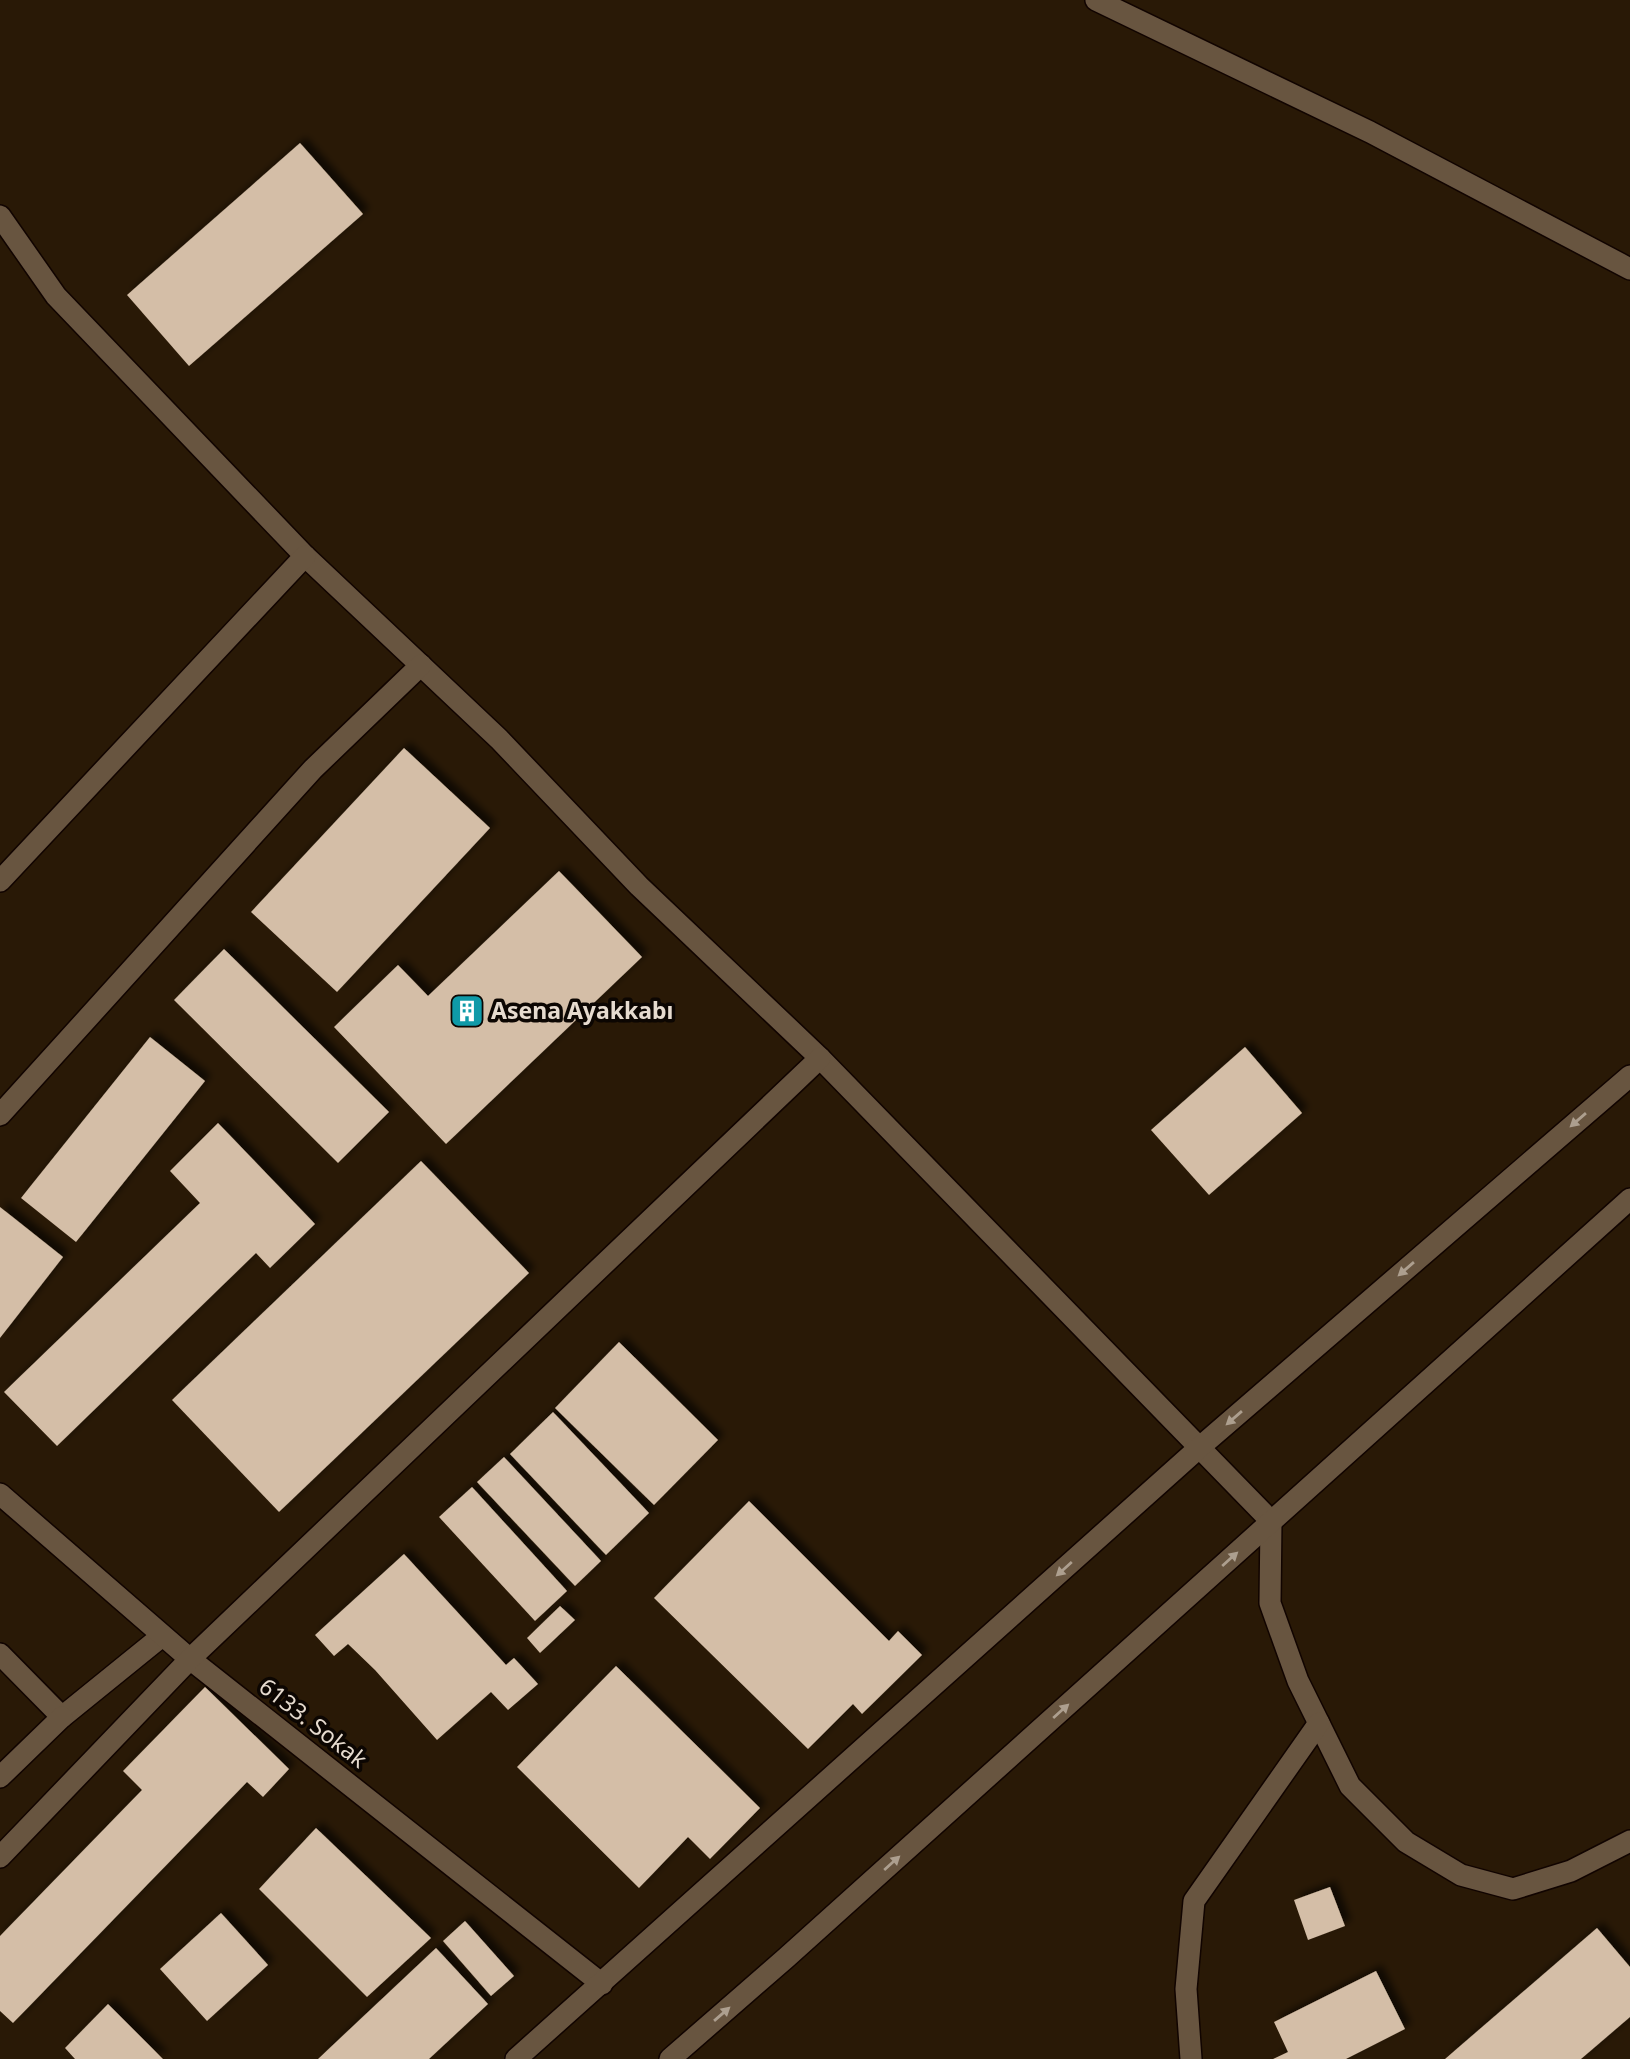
<svg xmlns="http://www.w3.org/2000/svg" width="1630" height="2059" font-family="'Noto Sans',sans-serif">
<defs>
<filter id="shadow"><feDropShadow dx="6" dy="-6" stdDeviation="3.5" flood-color="#0009"/></filter>
</defs>
<rect width="100%" height="100%" fill="#291906"/>
<g fill="#d4bea7" filter="url(#shadow)">
<polygon points="300,143 363,214 189,366 127,295"/>
<polygon points="404,748 490,828 337,992 251,912"/>
<polygon points="559,871 642,957 446,1144 334,1027 398,965 428,996"/>
<polygon points="224,949 389,1112 338,1163 174,1000"/>
<polygon points="150,1037 205,1081 76,1242 21,1198"/>
<polygon points="1245,1047 1302,1113 1209,1195 1151,1130"/>
<polygon points="218,1123 315,1224 270,1268 256,1253 57,1446 4,1392 200,1203 170,1171"/>
<polygon points="421,1161 529,1273 279,1512 172,1400"/>
<polygon points="0,1207 63,1257 0,1338"/>
<polygon points="619,1342 718,1440 654,1505 555,1408"/>
<polygon points="553,1412 649,1513 606,1555 510,1454"/>
<polygon points="504,1457 601,1561 575,1586 477,1482"/>
<polygon points="472,1487 567,1591 535,1621 439,1517"/>
<polygon points="749,1501 889,1641 898,1631 922,1655 862,1714 853,1704 808,1749 654,1598"/>
<polygon points="404,1554 506,1665 514,1658 538,1684 508,1710 491,1692 437,1740 375,1670 348,1644 334,1656 315,1635"/>
<polygon points="560,1606 575,1620 540,1653 527,1638"/>
<polygon points="616,1666 760,1808 710,1859 688,1837 639,1888 517,1767"/>
<polygon points="205,1687 289,1769 263,1797 247,1782 13,2023 0,2011 0,1936 142,1790 123,1771"/>
<polygon points="316,1828 431,1938 367,1997 259,1889"/>
<polygon points="1330,1887 1345,1926 1308,1940 1294,1900"/>
<polygon points="221,1913 268,1965 207,2021 160,1969"/>
<polygon points="465,1921 514,1976 491,1996 443,1941"/>
<polygon points="1597,1928 1630,1967 1630,2017 1581,2059 1445,2059"/>
<polygon points="436,1948 488,2004 429,2059 318,2059"/>
<polygon points="1376,1971 1405,2029 1346,2059 1273,2059 1288,2052 1274,2022"/>
<polygon points="108,2004 163,2059 75,2059 65,2048"/>
</g>
<g fill="none" stroke-linecap="round" stroke-linejoin="round">
<defs>
<g id="service">
<polyline points="0,1654 62,1717 162,1636"/>
<polyline points="0,1777 62,1717"/>
</g>
<g id="minor">
<polyline points="0,216 56,296 305,556 499,739 639,886 820,1058 1271,1521 1270,1603 1298,1681 1350,1786 1406,1842 1461,1875 1513,1889 1571,1871 1630,1841"/>
<polyline points="0,881 305,556"/>
<polyline points="0,1115 313,769 421,665"/>
<polyline points="0,1494 190,1659 602,1984"/>
<polyline points="0,1857 190,1659 820,1058"/>
<polyline points="1191,2059 1186,1989 1194,1901 1319,1723"/>
</g>
<g id="tertiary">
<polyline points="1096,0 1370,132 1630,269"/>
<polyline points="516,2059 1200,1447 1630,1076"/>
<polyline points="670,2059 786,1958 1630,1199"/>
</g>
</defs>
<use href="#service" stroke="#110400" stroke-width="24"/>
<use href="#minor" stroke="#110400" stroke-width="24"/>
<use href="#tertiary" stroke="#110400" stroke-width="24"/>
<use href="#service" stroke="#685540" stroke-width="21"/>
<use href="#minor" stroke="#685540" stroke-width="21"/>
<use href="#tertiary" stroke="#685540" stroke-width="21"/>
</g>
<defs><path id="oneway-solid" d="M-6-.8H1V-3.2L6.5 0L1 3.2V.8H-6Z" transform="scale(1.75)"/></defs>
<g fill="#ad9f8f">
<use href="#oneway-solid" transform="translate(1578 1120) rotate(139)"/>
<use href="#oneway-solid" transform="translate(1406 1269) rotate(139)"/>
<use href="#oneway-solid" transform="translate(1234 1418) rotate(139)"/>
<use href="#oneway-solid" transform="translate(1230 1559) rotate(-42)"/>
<use href="#oneway-solid" transform="translate(1064 1569) rotate(138)"/>
<use href="#oneway-solid" transform="translate(1061 1711) rotate(-42)"/>
<use href="#oneway-solid" transform="translate(892 1863) rotate(-42)"/>
<use href="#oneway-solid" transform="translate(722 2014) rotate(-41)"/>
</g>
<defs>
<symbol id="building-square" viewBox="-11 -11 22 22"><rect x="-9" y="-9" width="18" height="18" rx="4" fill="#0f9aa8" stroke="#0c0602"/><path d="M-4-6H4V6H1V3H-1V6H-4ZM-2.5-4.3h1.7v1.8h-1.7ZM.8-4.3h1.7v1.8H.8ZM-2.5-1h1.7V.8h-1.7ZM.8-1h1.7V.8H.8Z" fill="#fff"/></symbol>
</defs>
<g fill-rule="evenodd">
<use href="#building-square" x="448" y="992" width="38" height="38"/>
</g>
<g text-anchor="middle" stroke-width="7" stroke-linejoin="round" paint-order="stroke">
<g font-size="23" font-weight="bold" fill="#e6dbcf" stroke="#0c0602" text-anchor="start">
<text x="491" y="1019">Asena Ayakkabı</text>
</g>
<g font-size="23" fill="#e6dbcf" stroke="#0c0602">
<text transform="translate(313 1723) rotate(38)" y="8">6133. Sokak</text>
</g>
</g>
</svg>
